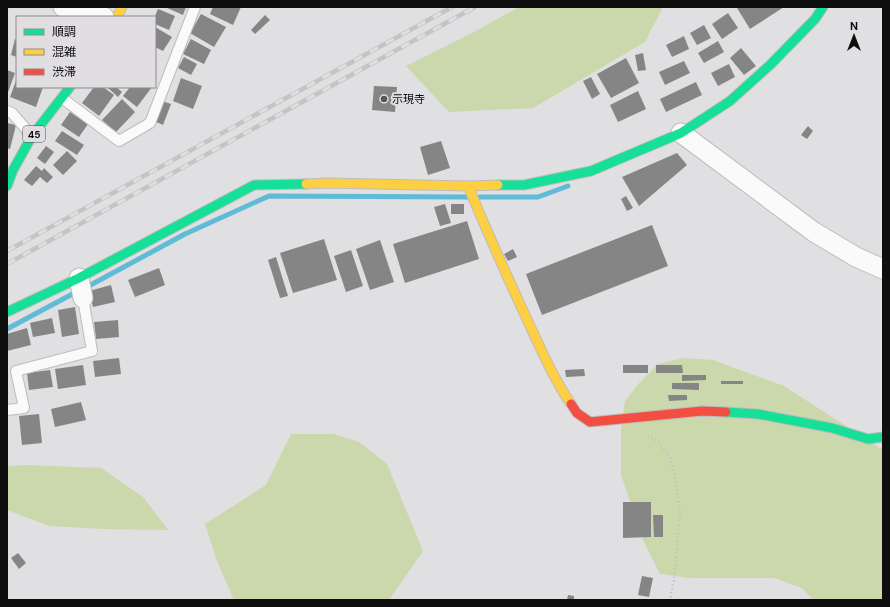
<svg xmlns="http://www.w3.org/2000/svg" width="890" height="607" font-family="'DM Sans','Noto Sans JP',sans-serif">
<rect width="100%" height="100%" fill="#e0dfe1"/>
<g fill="#cad8ab">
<polygon points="519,7 663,7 645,42 533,108 449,112 406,66 474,32"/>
<polygon points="684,358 713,360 784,386 883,450 883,600 813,600 802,588 774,578 690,578 660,574 644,542 621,475 621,429 625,401 640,382 658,364"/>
<polygon points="291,434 334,434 359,442 387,464 423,551 389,600 233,600 233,598 217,561 205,524 266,485"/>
<polygon points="24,465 101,468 143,497 168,530 105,529 49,526 7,510 7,466"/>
</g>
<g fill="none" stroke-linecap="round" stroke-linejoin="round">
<g stroke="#5fbbd6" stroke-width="5">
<polyline points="480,197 538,197 568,186"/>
<polyline points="85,288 185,234 269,196 468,197"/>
<polyline points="7,329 78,291"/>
</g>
</g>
<g fill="#868586">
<polygon points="165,7 186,7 183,15"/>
<polygon points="213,7 241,7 233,25 210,14"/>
<polygon points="739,7 784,7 750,29 737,8"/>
<polygon points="158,9 175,16 169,30 155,24 155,16"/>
<polygon points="728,13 738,28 722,39 712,24"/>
<polygon points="201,14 226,27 214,47 190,33"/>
<polygon points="265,15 270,20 255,34 251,30"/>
<polygon points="704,25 711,38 697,45 690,33"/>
<polygon points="155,27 172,37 163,51 155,47"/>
<polygon points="684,36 689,49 672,57 666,45"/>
<polygon points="15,39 17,40 17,57 11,55"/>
<polygon points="191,39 211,50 204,64 183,54"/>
<polygon points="718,41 724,52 704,63 698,53"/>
<polygon points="741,48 756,66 744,75 730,58"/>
<polygon points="643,53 646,70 638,71 635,55"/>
<polygon points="184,57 197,64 191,75 178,68"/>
<polygon points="626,58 639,83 611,98 597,74"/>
<polygon points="684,61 690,73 665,85 659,72"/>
<polygon points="729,64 735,77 718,86 711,73"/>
<polygon points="7,70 15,73 7,95"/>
<polygon points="591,77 600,94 592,99 583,81"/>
<polygon points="17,78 17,87 43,87 36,107 10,97"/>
<polygon points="181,78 202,86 193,109 173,101"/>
<polygon points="696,82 702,95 666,112 660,99"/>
<polygon points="374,86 397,87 395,112 372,110"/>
<polygon points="94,87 103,87 114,95 99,116 82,103"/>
<polygon points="107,87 116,87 122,92 118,97"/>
<polygon points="130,87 152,87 137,107 123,96"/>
<polygon points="638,91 646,109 618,122 610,105"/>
<polygon points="122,99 135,112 116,132 102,120"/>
<polygon points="162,101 171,104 163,125 154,121"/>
<polygon points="70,112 88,124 79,137 61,125"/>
<polygon points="7,123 16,125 10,149 7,148"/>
<polygon points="808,126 813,131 807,139 801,135"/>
<polygon points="62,131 84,145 77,155 55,141"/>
<polygon points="441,141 450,168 428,175 420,147"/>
<polygon points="46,146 54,152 45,164 37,158"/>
<polygon points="67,151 77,161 63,175 53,165"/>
<polygon points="677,153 687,165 639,206 622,177"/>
<polygon points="36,166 42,171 44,168 53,177 47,183 40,177 32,186 24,180"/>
<polygon points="626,196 633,208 627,211 621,199"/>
<polygon points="445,204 451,223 440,226 434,207"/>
<rect x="451" y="204" width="13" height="10"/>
<polygon points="467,221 479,259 405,283 393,244"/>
<polygon points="652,225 668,266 542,315 526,274"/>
<polygon points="324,239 337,280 293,293 280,253"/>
<polygon points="380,240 394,282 370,290 356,249"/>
<polygon points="513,249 517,257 508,261 504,254"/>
<polygon points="351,250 363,286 346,292 334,256"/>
<polygon points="276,257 288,296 280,298 268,260"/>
<polygon points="159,268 165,285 135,297 128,280"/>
<polygon points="111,285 115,302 93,307 89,291"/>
<polygon points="75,307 79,334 62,337 58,310"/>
<polygon points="52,318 55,333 33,337 30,323"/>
<polygon points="118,320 119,337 96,339 94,322"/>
<polygon points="27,328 31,345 7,351 7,334"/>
<polygon points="119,358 121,374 95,377 93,361"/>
<polygon points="83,365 86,385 58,389 55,369"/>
<rect x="623" y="365" width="25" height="8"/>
<polygon points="656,365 682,365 683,373 656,373"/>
<polygon points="584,369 585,376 566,377 565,370"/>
<polygon points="50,370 53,387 29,390 27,373"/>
<polygon points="682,375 706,375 706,380 682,381"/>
<rect x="721" y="381" width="22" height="3"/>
<polygon points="672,383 699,383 699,390 672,389"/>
<polygon points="668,395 687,395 687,400 669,401"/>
<polygon points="81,402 86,420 55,427 51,409"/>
<polygon points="39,414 42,443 22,445 19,416"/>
<polygon points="623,502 651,502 651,537 623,538"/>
<polygon points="653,515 663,515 663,537 654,537"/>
<polygon points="18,553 26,563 19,569 11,558"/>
<polygon points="642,576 653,578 649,597 638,595"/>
<polygon points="568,595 574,596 574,600 567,600"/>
</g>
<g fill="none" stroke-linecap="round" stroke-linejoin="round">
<defs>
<g id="lane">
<polyline points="62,98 119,141 150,123 195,7"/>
<polyline points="7,111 12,113 32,136"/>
<polyline points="7,410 24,408 16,371 92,351 83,298"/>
</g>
<g id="street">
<polyline points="63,7 104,17"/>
<polyline points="681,133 814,232 856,257 883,269"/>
<polyline points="79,278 83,298"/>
</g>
<g id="fast">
<polyline points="498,185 524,185 591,171 681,133 730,101 770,65 815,19 823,7"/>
<polyline points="7,186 13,170 32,136 70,87"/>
<polyline points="7,312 79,278 254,185 306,184"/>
<polyline points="726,412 758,414 832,428 868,439 883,437"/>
</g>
<g id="slow">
<polyline points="117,17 122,7"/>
<polyline points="306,184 327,183 468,186 498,185"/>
<path d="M468 186C486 229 505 272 525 315 539 345 552 376 571 404"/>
</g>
<polyline id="jam" points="571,404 577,413 590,422 702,411 726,412"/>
</defs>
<use href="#lane" stroke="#bdbcbe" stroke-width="12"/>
<use href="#street" stroke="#bdbcbe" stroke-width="21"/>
<use href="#fast" stroke="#bdbcbe" stroke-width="11"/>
<use href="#slow" stroke="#bdbcbe" stroke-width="11"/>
<use href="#jam" stroke="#bdbcbe" stroke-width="11"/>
<polyline stroke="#bebebf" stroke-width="2.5" stroke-dasharray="1 3" stroke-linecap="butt" points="648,436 659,442 670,457 676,481 680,512 674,580 670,600"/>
<use href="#lane" stroke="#fafafa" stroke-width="10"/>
<use href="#street" stroke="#fafafa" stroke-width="19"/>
<use href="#fast" stroke="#16e098" stroke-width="9"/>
<use href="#slow" stroke="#ffcf43" stroke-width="9"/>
<use href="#jam" stroke="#f24e42" stroke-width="9"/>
<defs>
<g id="rail">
<polyline points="7,251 452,7"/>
<polyline points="7,264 475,7"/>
</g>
</defs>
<use href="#rail" stroke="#c4c4c5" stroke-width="4.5"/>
<use href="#rail" stroke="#e1dee2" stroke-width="3" stroke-dasharray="9" stroke-linecap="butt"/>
</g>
<circle fill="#585758" stroke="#e1dee2" stroke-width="1.5" cx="384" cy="99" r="4"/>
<g text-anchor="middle" stroke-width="4" stroke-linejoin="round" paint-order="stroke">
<rect fill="#e1dee2" stroke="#4e4c4e" stroke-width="1" x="23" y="126" width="22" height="16" rx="3"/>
<g font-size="10" font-weight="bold" fill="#0f0e0f">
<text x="34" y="138">45</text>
</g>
<g font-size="11" fill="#0f0e0f" stroke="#e1dee2" text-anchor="start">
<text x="392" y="103">示現寺</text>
</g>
</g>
<rect width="890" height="607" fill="none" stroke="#0f0e0f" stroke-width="16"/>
<rect x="16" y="16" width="140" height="72" fill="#e1dee2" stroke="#8d8b8e"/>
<rect x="24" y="29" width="20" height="6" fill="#16e098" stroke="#8d8b8e"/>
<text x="52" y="36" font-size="12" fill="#0f0e0f">順調</text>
<rect x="24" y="49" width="20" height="6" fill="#ffcf43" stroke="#8d8b8e"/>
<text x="52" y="56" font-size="12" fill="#0f0e0f">混雑</text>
<rect x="24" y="69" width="20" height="6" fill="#f24e42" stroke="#8d8b8e"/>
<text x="52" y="76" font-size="12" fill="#0f0e0f">渋滞</text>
<g transform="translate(854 36)" stroke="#e1dee2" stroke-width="3" paint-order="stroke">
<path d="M0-3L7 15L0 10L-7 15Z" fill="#0f0e0f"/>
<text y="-6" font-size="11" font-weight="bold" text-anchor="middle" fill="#0f0e0f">N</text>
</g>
</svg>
